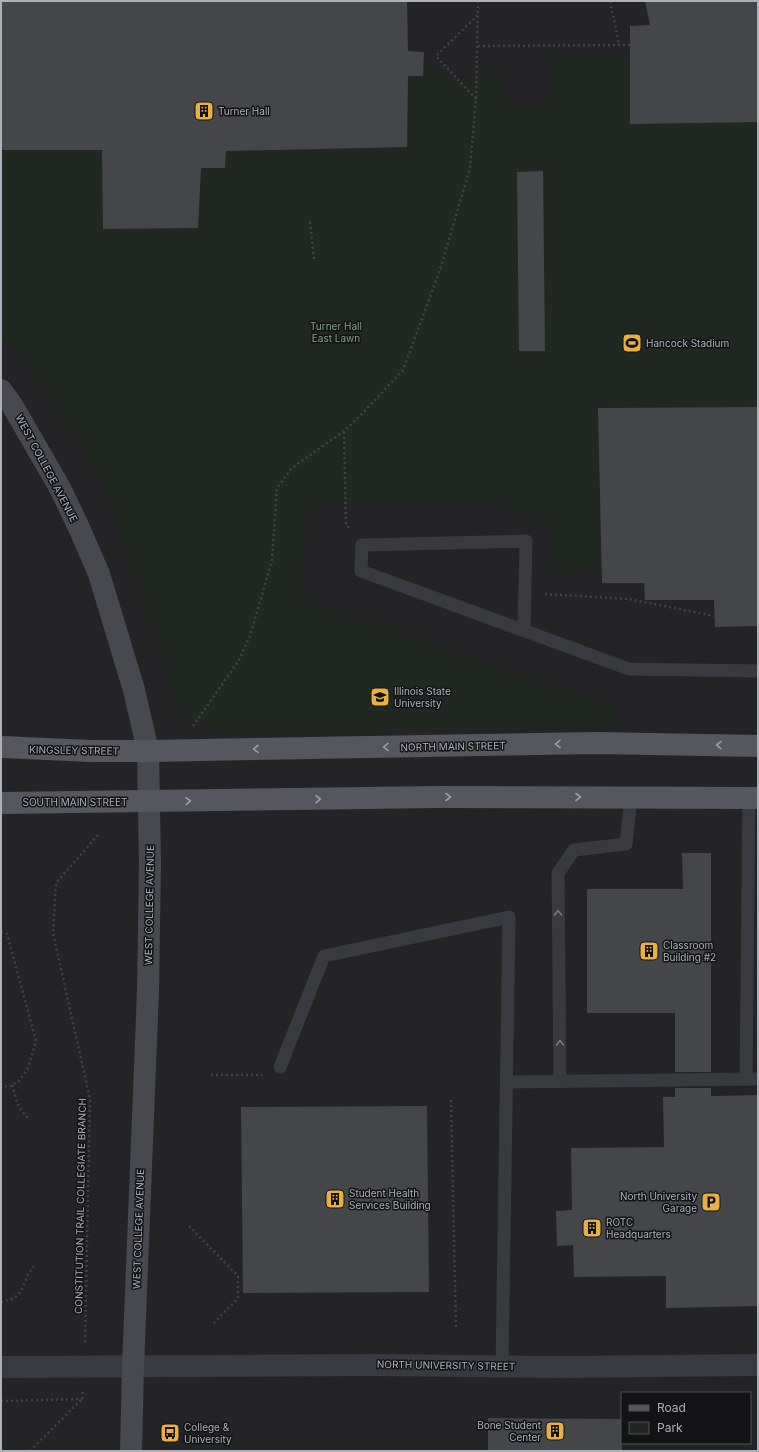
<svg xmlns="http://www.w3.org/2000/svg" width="759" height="1452" font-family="Inter,sans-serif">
<rect width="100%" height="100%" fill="#18181a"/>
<path fill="#242427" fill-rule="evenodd" d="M1 1H758V1451H1ZM622 1393H750V1443H622Z"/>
<path fill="#202821" d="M758 24V626L715 627 714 600 644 583 602 569 550 571 551 516H508V502L308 505 297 596 539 682 616 706V728L209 732 189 719 180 709 176 712 161 649 102 484 30 368 1 338V151L102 150 103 229 198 228 201 168H225L226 151 406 147 408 76 423 72 424 61 435 64 453 84C467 78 488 63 502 68L504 106H551L550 58 554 54 630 53V26Z"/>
<g fill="#45464a">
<polygon points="1,1 407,1 408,51 424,52 423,76 408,76 407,147 226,151 225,168 201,168 198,228 103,229 102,150 1,150"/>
<polygon points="645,1 758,1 758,122 630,124 630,26 650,25"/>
<polygon points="543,171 545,351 519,351 517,172"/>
<polygon points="758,407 758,626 715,627 714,600 645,600 644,583 602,583 598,408"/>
<polygon points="682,853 711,853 711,1072 675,1072 675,1013 587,1013 587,889 683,889"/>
<polygon points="675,1088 711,1088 711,1096 758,1095 758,1306 666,1308 666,1276 574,1277 573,1245 557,1246 556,1211 572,1210 571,1148 664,1147 663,1097 675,1097"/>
<polygon points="427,1106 429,1292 243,1293 241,1107"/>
<polygon points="488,1418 622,1419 622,1451 488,1451"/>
</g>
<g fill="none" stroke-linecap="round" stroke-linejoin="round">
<g stroke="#404146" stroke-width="2.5" stroke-dasharray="2 3" stroke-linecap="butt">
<polyline points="610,1 619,44"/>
<polyline points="478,46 630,45"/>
<polyline points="476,99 436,56 479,14"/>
<polyline points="310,222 314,260"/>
<polyline points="344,432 346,524 350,530"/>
<polyline points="545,594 629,599 714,616"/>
<polyline points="193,726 239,660 250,636 272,560 277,488 292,468 344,431 359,417 403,370 440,270 470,168 476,99 478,1"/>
<polyline points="1,932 7,934 36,1041 28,1068 19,1081 8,1087 1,1085"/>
<polyline points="211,1075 262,1075"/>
<path d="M12 1085C18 1102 15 1105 29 1119"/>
<polyline points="451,1100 456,1330"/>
<polyline points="189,1226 238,1276 238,1298 213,1324"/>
<path d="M1 1302C29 1297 19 1282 35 1265"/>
<polyline points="85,1342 90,1099 53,933 56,883 98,835"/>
<polyline points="82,1399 83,1391"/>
<polyline points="1,1401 82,1399"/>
<polyline points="30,1451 82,1399"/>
</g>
<g stroke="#393a3f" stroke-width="13">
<polyline points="524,631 526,541 362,545 361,571 629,669 758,671"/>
<polyline points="280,1067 324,956 509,917 502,1366"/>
<polyline points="746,1079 749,798"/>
<polyline points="507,1082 758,1079"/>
<polyline points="560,1082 558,873 574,850 626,844 631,797"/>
</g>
<polyline stroke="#393a3f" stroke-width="22" points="1,1367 372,1365 564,1367 758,1365"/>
<polyline stroke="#48494f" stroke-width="22" points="1,390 12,405 60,488 80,530 99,574 134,690 148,751 150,863 148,991 133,1367 131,1451"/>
<g stroke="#56575e" stroke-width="22">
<polyline points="1,747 91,751 148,751 597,743 758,746"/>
<polyline points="1,803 440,797 758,798"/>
</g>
</g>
<defs><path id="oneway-chevron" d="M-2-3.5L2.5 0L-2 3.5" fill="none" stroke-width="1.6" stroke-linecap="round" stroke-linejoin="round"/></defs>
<g stroke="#9a9ea7">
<use href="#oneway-chevron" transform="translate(558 744) rotate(179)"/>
<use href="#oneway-chevron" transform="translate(719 745) rotate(-179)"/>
<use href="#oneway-chevron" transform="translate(386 747) rotate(179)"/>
<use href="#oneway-chevron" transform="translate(256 749) rotate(179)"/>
<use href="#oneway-chevron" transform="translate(448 797)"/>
<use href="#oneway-chevron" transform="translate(578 797)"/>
<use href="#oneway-chevron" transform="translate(318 799) rotate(-1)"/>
<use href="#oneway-chevron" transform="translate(188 801) rotate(-1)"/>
</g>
<g stroke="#787b82">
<use href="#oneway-chevron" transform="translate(558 913) rotate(-91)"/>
<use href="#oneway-chevron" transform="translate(560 1043) rotate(-91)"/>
</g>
<defs>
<symbol id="building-square" viewBox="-11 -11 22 22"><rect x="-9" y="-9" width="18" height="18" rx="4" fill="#e9af41" stroke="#131315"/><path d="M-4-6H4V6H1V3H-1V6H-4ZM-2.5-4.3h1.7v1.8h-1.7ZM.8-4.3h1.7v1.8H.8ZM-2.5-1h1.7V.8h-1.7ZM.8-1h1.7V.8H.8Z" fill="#111"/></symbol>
<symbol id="stadium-square" viewBox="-11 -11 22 22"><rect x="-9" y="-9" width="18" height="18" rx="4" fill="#e9af41" stroke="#131315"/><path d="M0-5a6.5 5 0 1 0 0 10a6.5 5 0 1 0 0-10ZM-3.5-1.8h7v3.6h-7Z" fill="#111"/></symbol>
<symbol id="university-square" viewBox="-11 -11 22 22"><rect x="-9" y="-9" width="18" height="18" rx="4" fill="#e9af41" stroke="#131315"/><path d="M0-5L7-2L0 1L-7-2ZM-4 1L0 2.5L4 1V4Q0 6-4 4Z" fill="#111"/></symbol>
<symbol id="parking-square" viewBox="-11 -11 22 22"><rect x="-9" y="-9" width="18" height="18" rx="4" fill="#e9af41" stroke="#131315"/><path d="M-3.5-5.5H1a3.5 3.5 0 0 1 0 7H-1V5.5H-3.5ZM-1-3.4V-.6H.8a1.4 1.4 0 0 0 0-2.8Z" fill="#111"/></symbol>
<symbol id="bus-square" viewBox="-11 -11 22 22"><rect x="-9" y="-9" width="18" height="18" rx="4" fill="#e9af41" stroke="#131315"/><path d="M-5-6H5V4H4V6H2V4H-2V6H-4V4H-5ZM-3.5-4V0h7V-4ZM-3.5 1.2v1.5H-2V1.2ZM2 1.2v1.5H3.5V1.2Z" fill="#111"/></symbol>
</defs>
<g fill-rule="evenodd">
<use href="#building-square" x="193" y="100" width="22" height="22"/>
<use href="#stadium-square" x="621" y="332" width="22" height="22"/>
<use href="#university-square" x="369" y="686" width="22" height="22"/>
<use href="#building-square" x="638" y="940" width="22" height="22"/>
<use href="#building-square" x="324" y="1188" width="22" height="22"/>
<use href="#parking-square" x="700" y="1191" width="22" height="22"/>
<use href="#building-square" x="581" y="1217" width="22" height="22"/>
<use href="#building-square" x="544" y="1420" width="22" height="22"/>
<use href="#bus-square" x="159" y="1422" width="22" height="22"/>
</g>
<g text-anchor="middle" stroke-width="3" stroke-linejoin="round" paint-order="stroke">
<g font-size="10" fill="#abb0b9" stroke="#131315" text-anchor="start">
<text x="218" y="115">Turner Hall</text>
<text x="646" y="347">Hancock Stadium</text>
<text x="394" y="695">Illinois State<tspan x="394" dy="12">University</tspan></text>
<text x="663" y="949">Classroom<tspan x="663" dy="12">Building #2</tspan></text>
<text x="349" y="1197">Student Health<tspan x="349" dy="12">Services Building</tspan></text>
<text x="697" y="1200" text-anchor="end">North University<tspan x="697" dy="12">Garage</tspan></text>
<text x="606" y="1226">ROTC<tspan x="606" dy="12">Headquarters</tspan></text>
<text x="541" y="1429" text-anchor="end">Bone Student<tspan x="541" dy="12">Center</tspan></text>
<text x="184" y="1431">College &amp;<tspan x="184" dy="12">University</tspan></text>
</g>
<g font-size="10" fill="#83a385" stroke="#131315">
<text x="336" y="330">Turner Hall<tspan x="336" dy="12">East Lawn</tspan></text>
</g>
<g font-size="10" fill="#abb0b9" stroke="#131315">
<text transform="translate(47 468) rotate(62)" y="4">WEST COLLEGE AVENUE</text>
<text transform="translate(453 746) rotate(-1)" y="4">NORTH MAIN STREET</text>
<text transform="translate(74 750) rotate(1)" y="4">KINGSLEY STREET</text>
<text x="75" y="806">SOUTH MAIN STREET</text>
<text transform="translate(149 905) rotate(-89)" y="4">WEST COLLEGE AVENUE</text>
<text transform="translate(80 1206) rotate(-89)" y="4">CONSTITUTION TRAIL COLLEGIATE BRANCH</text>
<text transform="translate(138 1229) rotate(-88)" y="4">WEST COLLEGE AVENUE</text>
<text transform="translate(446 1365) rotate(1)" y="4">NORTH UNIVERSITY STREET</text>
</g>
</g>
<rect width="759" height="1452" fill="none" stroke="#abb0b9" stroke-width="4"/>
<rect x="621" y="1392" width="130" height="52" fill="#131315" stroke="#505257"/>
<rect x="629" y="1405" width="20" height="6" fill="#56575e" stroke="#505257"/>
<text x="657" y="1412" font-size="12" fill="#abb0b9">Road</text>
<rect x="629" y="1422" width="20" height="12" fill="#202821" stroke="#505257"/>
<text x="657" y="1432" font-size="12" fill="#abb0b9">Park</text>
</svg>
